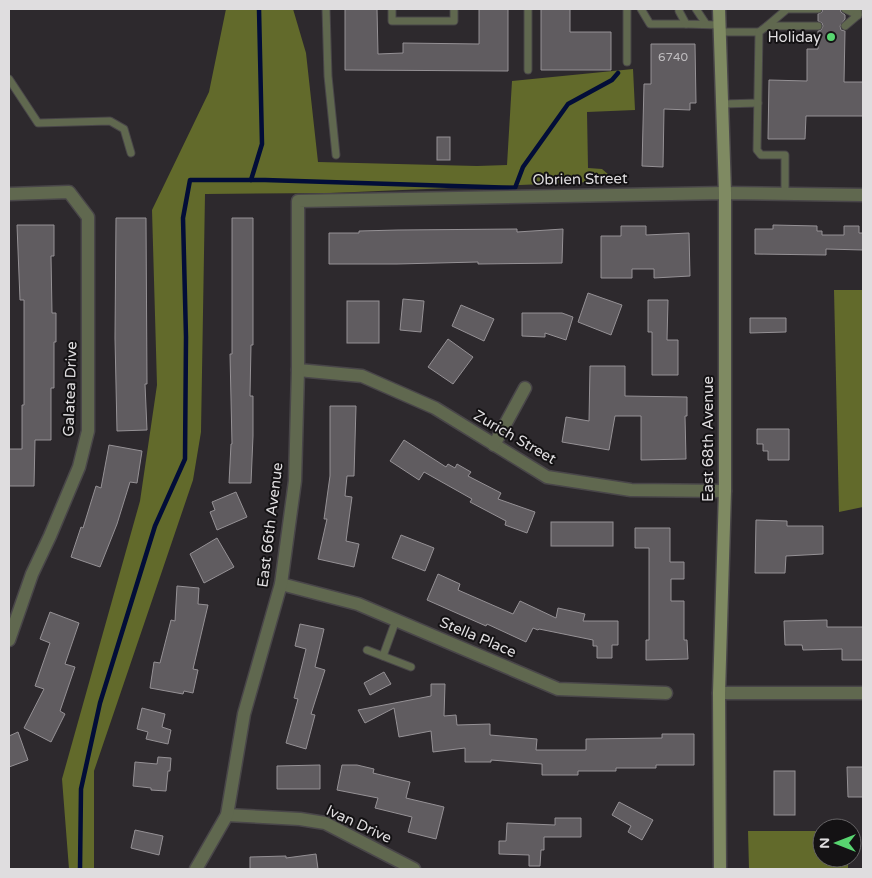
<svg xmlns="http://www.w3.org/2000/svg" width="872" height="878" font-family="'Varela Round',sans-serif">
<rect width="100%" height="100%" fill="#2d292d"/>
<g fill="#626a2b">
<polygon points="226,9 293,9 306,53 318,162 477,166 507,165 512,81 633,69 635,110 587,112 588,168 602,169 616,181 331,193 205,194 201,432 193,480 94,771 94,869 69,869 62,779 140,501 157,385 152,210 209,92"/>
<polygon points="834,290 863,290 863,507 839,512"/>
<polygon points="748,831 822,831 822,858 848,858 848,869 749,869"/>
</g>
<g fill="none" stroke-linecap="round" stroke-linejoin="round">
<g stroke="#020d38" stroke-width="4.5">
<polyline points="251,180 262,144 259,9"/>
<polyline points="80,869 81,789 100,703 155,526 185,459 186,337 183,218 190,180 265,180 515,188 523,167 568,104 612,80 618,73"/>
</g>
</g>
<g fill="#605c60" stroke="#959195">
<polygon points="345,9 377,9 378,54 403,53 403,43 479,44 479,9 508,9 508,71 345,70"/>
<polygon points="541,9 570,9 570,32 611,32 611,70 541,70"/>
<polygon points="823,9 840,9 841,12 845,15 845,19 840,26 841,30 845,31 844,82 863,82 863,116 806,116 805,139 768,139 769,80 807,81 807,49 818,49 818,31 821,30 823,26 822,23 818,21 818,14 822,12"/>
<polygon points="651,44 695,44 696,103 690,103 690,110 664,109 663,167 642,166 644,84 651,84"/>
<rect x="437" y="137" width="13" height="23"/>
<polygon points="116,218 146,218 147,384 145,384 147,430 117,431 115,338"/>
<polygon points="232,218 253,218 253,345 251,345 250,396 253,396 253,436 251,483 229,483 231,444 232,444 230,354 232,354"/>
<polygon points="17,225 54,225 54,256 51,256 52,313 56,313 56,342 54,342 54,388 51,388 51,440 35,440 34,486 9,486 9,449 22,449 22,405 24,405 24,300 20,300"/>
<polygon points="773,225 817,226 817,231 822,231 822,235 844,235 844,226 859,226 859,233 863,233 863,250 826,249 826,255 755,254 755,229 773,229"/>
<polygon points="621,226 646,226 646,235 689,233 690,276 654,278 654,269 632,269 632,278 601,278 601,236 621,236"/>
<polygon points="517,229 517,232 563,229 562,263 478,264 478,262 397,264 329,264 329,233 359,233 359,231 398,230"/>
<polygon points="588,293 622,305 611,335 578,322"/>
<polygon points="403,299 424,301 421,332 400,330"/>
<polygon points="648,300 668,300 667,340 678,340 678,375 652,375 652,332 648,332"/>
<rect x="347" y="301" width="32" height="42"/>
<polygon points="461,305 494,319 484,341 452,326"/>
<polygon points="522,313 562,313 573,317 566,340 545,333 545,337 522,336"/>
<polygon points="750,318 786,318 786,332 750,333"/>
<polygon points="448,339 473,357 453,384 428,367"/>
<polygon points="590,366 625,366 625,396 687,397 687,416 685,416 686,459 641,460 641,416 615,416 609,450 562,442 566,417 589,421"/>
<polygon points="330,406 356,406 354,476 347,476 345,496 352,497 346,541 359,544 354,567 318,559 327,519 324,519 330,476"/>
<polygon points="757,429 789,429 789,460 768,460 768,451 763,451 763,444 757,444"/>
<polygon points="404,440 446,467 448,464 455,468 457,464 471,472 468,476 501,493 498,499 535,512 527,533 505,525 506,521 470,502 472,499 424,472 419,480 390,461"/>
<polygon points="109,445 142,451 137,483 130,482 117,524 100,567 71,557 81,527 83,528 96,486 101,488"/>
<polygon points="236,492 247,517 217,530 210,512 215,510 212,502"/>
<polygon points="756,520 787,521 787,526 823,526 823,554 786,556 785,573 755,573"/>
<rect x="551" y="522" width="62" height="24"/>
<polygon points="635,528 670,528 670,562 684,562 684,579 671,579 671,601 684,601 684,640 687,640 688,659 646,660 646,640 649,640 649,548 635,548"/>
<polygon points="401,535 434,548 425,571 392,558"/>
<polygon points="217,538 234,567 204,583 190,554"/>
<polygon points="438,574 460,584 458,590 513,614 520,601 556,618 558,608 585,614 583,621 618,621 618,645 612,645 612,658 597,658 597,646 593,646 593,640 539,629 538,630 533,628 526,642 487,624 486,626 427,600"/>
<polygon points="177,586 199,588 198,604 208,605 193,669 198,670 193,693 184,691 183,694 150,688 154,662 160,663 171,620 175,621"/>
<polygon points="50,612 79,623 65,664 75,667 60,711 65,714 51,742 24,728 44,689 35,686 50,643 40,639"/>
<polygon points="827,620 827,627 863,627 863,660 842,660 842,649 803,650 802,645 785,645 784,621"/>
<polygon points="300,624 324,629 315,667 325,670 311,714 315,715 306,749 286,743 298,699 294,698 306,649 295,646"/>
<polygon points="384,672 391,684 370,695 364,683"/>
<polygon points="431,684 445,684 444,716 456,715 457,725 490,724 490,735 537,739 536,750 586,750 586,739 662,738 662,734 694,734 694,765 656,765 656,768 616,768 616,771 578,771 578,775 542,775 542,764 491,760 491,762 465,762 465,748 433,752 431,731 399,737 394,708 365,723 358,710 431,696"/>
<polygon points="142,708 165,714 162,727 171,730 168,744 146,739 148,732 137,729"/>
<polygon points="18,732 28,760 9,767 9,736"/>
<polygon points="158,757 171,758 170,771 168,771 166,791 151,790 151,788 133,786 135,762 157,764"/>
<polygon points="320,765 320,789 277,789 277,766"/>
<polygon points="342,765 357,765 374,769 373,773 410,782 406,798 444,807 436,839 408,832 412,817 375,808 378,798 337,790"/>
<polygon points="847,767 863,767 863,797 848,797"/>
<rect x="774" y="771" width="21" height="44"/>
<polygon points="619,802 653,820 642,840 628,832 631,826 612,815"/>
<polygon points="555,818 581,818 581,837 544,837 544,850 541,850 540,866 529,866 529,855 499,854 499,841 506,841 507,823 555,825"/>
<polygon points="135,830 163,836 159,855 131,848"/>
<polygon points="316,854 318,869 250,869 250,857 286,856 286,858"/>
</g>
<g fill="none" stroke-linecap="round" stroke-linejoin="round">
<defs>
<g id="lane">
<polyline points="326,9 328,76 336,155"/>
<polyline points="392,9 392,21 454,21 454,9"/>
<polyline points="528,9 528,70"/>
<polyline points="627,9 627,62"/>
<polyline points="641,9 650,24 686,24"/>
<polyline points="696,9 706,24"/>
<polyline points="845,9 858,15"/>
<polyline points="679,11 686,24 719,25"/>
<polyline points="767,26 787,9 818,9"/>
<polyline points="845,26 858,15 858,9"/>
<polyline points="719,32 759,32"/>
<polyline points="9,79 38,123 110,121 124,129 131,153"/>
<polyline points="722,104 758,103"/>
<polyline points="785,194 785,155 761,155 757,150 759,32 767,26 818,26"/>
<polyline points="367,650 411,667"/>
<polyline points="383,656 396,620"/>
</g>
<g id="street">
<polyline points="9,194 69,192 88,217 88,431 79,467 50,536 32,574 9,640"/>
<polyline points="298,370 362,376 435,408 547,477 631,490 725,491"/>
<polyline points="494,445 525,388"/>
<polyline points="281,584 358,604 558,689 666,693"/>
<polyline points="719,693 863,693"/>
<polyline points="227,815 300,819 325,823 414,869"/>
<polyline points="196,869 227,815 244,714 281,584 295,481 298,370 298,201 725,193 863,195"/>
</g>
<polyline id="secondary" points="719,9 725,193 725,491 719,693 720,869"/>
</defs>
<use href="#lane" stroke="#494649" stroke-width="9"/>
<use href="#street" stroke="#494649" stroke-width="15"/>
<use href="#secondary" stroke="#494649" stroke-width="15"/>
<use href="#lane" stroke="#60684f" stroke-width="7"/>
<use href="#street" stroke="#60684f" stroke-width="12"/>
<use href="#secondary" stroke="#7f8a62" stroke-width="12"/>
</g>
<circle fill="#58d570" stroke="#141214" stroke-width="2" cx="831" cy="37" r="5"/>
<g text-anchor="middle" stroke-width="4" stroke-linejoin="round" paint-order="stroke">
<g font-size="12" fill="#bfbdbf">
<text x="673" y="61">6740</text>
</g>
<g font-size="15" fill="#dfdddf" stroke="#141214" text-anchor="end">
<text x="821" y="42">Holiday</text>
</g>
<g font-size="15" fill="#dfdddf" stroke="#141214">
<text transform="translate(580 179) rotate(-1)" y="5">Obrien Street</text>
<text transform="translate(70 389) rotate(-88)" y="5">Galatea Drive</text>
<text transform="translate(515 437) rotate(30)" y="5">Zurich Street</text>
<text transform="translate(708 439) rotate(-90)" y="5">East 68th Avenue</text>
<text transform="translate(270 525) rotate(-83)" y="5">East 66th Avenue</text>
<text transform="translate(478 637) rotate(23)" y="5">Stella Place</text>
<text transform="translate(359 824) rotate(25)" y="5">Ivan Drive</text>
</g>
</g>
<rect width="872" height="878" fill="none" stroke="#dfdddf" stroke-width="20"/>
<g transform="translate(837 843) rotate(270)"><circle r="24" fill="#141214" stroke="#656365"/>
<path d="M0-4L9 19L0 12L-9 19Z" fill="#58d570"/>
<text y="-8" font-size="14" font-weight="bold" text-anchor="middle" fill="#dfdddf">N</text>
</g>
</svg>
